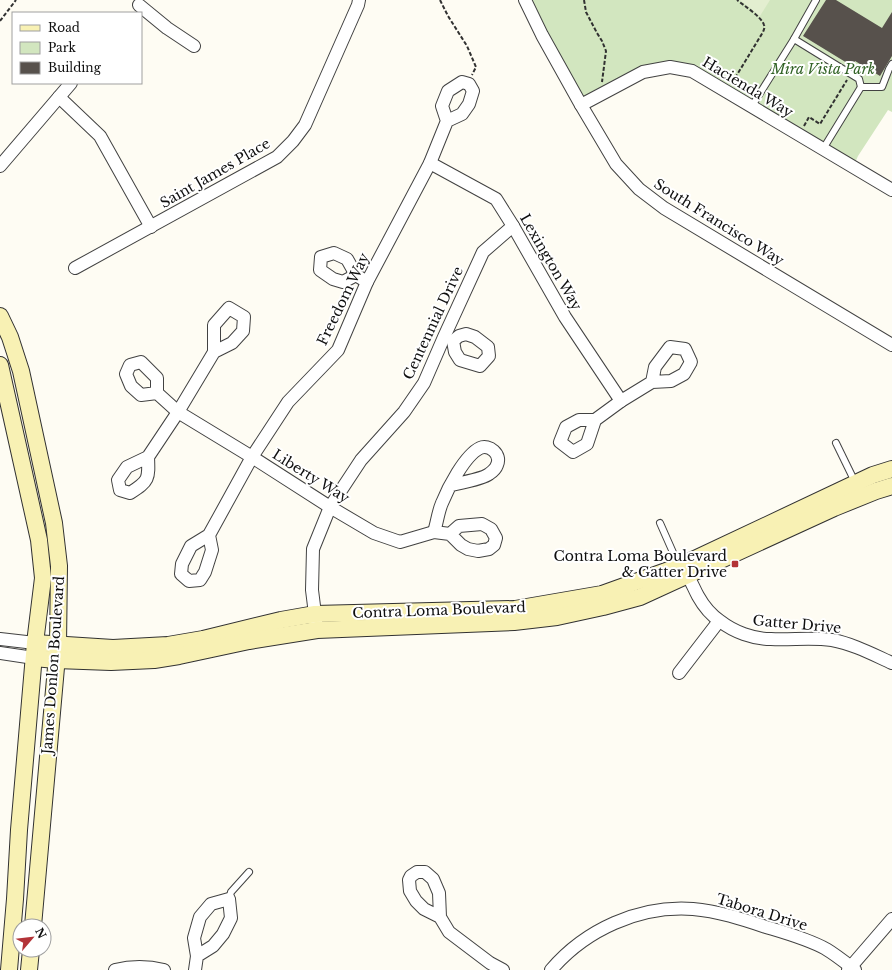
<svg xmlns="http://www.w3.org/2000/svg" width="892" height="970" font-family="'Libre Baskerville',serif">
<rect width="100%" height="100%" fill="#fefcf3"/>
<polygon fill="#d2e6bf" points="525,0 892,0 892,112 888,110 858,156 853,167 692,71 643,72 581,105"/>
<polygon fill="#e3eed0" points="740,0 770,0 760,16"/>
<polygon fill="#57514c" points="826,0 836,0 882,28 892,12 892,56 880,76 855,61 852,66 803,36"/>
<g fill="none" stroke-linecap="round" stroke-linejoin="round">
<defs>
<g id="lane">
<polyline points="794,39 859,79 861,87"/>
<polyline points="752,106 794,39 816,0"/>
<polyline points="823,149 861,87 882,87 889,69 892,64"/>
<polyline points="836,443 855,482"/>
<polyline points="660,523 679,566"/>
<polyline points="229,899 231,892 249,872"/>
</g>
<g id="street">
<polyline points="525,0 542,35 581,105 616,164 639,189 664,208 892,345"/>
<polyline points="139,5 167,28 194,46"/>
<polyline points="59,97 100,136 151,227"/>
<polyline points="581,105 643,72 670,67 692,71 892,190"/>
<polyline points="430,163 496,199 513,226 565,317 621,401"/>
<polyline points="0,166 71,83"/>
<polyline points="75,268 277,157 293,141 305,125 358,5 359,0"/>
<polyline points="356,275 343,282 333,279 320,270 321,257 334,253 347,259 356,275 367,282"/>
<polygon points="466,334 475,337 488,347 489,356 480,366 460,360 455,352 453,341 459,336"/>
<polyline points="157,393 141,395 131,386 126,374 130,365 141,362 157,378 157,393 178,412 252,457 330,507 374,533 400,542 434,532 450,534 461,545 468,549 478,551 489,549 494,545 496,538 491,529 482,524 459,526 450,534"/>
<polyline points="595,420 587,444 573,452 560,442 566,427 579,420 595,420 621,401 652,382 671,381 684,374 691,362 685,349 670,347 655,367 652,382"/>
<path d="M148 457C149 479 149 481 130 493L120 490 118 480 127 467 148 457 178 412 214 352V325L229 308 244 317 243 331 232 343 214 352"/>
<path d="M434 532C437 523 438 512 442 503 448 488 465 455 480 448 489 444 502 454 497 465 496 468 492 472 489 474 483 479 460 483 451 485"/>
<polyline points="209,535 212,550 205,572 200,580 189,581 181,574 182,564 191,546 209,535 252,457 288,402 338,350 367,282 430,163 447,121 442,106 448,91 462,82 469,84 473,91 469,104 462,114 447,121"/>
<path d="M683 570C690 577 693 587 698 596 703 605 711 615 720 621 734 632 753 639 771 639 792 640 811 637 832 640 853 644 872 654 892 663"/>
<polyline points="317,630 312,590 313,549 330,507 361,460 404,412 424,383 444,337 483,252 513,226"/>
<polyline points="0,639 35,643"/>
<polyline points="0,653 34,658"/>
<polyline points="679,673 719,621"/>
<polyline points="440,917 424,909 416,901 410,891 409,880 411,876 417,872 425,872 433,879 439,893 440,917 449,932 490,963 503,970"/>
<path d="M115 970C131 966 148 966 164 970"/>
<polyline points="195,970 197,956 194,938 200,917 211,904 229,899 231,918 223,934 213,946 197,956"/>
<path d="M551 970C585 930 639 905 693 909 718 911 742 919 766 927 786 933 808 939 826 949 836 955 846 963 855 970"/>
<polyline points="848,970 892,919"/>
</g>
<g id="secondary">
<polyline points="0,316 10,337 21,371 54,523 59,566 58,645 33,926"/>
<polyline points="0,365 39,540 43,578 35,643 19,830 15,899 9,970"/>
<polyline points="35,643 113,648 168,645 203,639 281,620 315,614 515,609 602,594 680,566 873,475 892,469"/>
<polyline points="34,658 56,660 111,662 154,660 179,656 249,641 317,630 514,622 557,617 603,607 640,597 834,508 876,491 892,486"/>
<polyline points="29,970 31,950"/>
</g>
</defs>
<use href="#lane" stroke="#424242" stroke-width="8"/>
<use href="#street" stroke="#424242" stroke-width="14"/>
<use href="#secondary" stroke="#313131" stroke-width="18"/>
<g stroke="#313131" stroke-width="2" stroke-dasharray="4 2" stroke-linecap="butt">
<polyline points="440,0 448,16 467,46 476,67 472,75"/>
<polyline points="584,0 586,12 597,33 602,41 606,51 602,82"/>
<polyline points="0,21 16,0"/>
<path d="M732 83 763 32C764 29 765 28 764 25 762 17 743 5 737 0"/>
<polyline points="804,126 809,117 820,124 847,80"/>
</g>
<use href="#lane" stroke="#fff" stroke-width="6"/>
<use href="#street" stroke="#fff" stroke-width="12"/>
<use href="#secondary" stroke="#f8f1b4" stroke-width="16"/>
</g>
<rect fill="#b33338" stroke="#fff" stroke-width="1.5" x="731" y="560" width="8" height="8" rx="2"/>
<g text-anchor="middle" stroke-width="4" stroke-linejoin="round" paint-order="stroke">
<g font-size="14" font-style="italic" fill="#316225" stroke="#fff">
<text x="823" y="74">Mira Vista Park</text>
</g>
<g font-size="14" fill="#0f0f0f" stroke="#fff">
<text transform="translate(748 87) rotate(31)" y="5">Hacienda Way</text>
<text transform="translate(215 173) rotate(-30)" y="5">Saint James Place</text>
<text transform="translate(719 222) rotate(32)" y="5">South Francisco Way</text>
<text transform="translate(551 262) rotate(60)" y="5">Lexington Way</text>
<text transform="translate(343 299) rotate(-64)" y="5">Freedom Way</text>
<text transform="translate(433 323) rotate(-65)" y="5">Centennial Drive</text>
<text transform="translate(311 476) rotate(32)" y="5">Liberty Way</text>
<text transform="translate(439 610) rotate(-2)" y="5">Contra Loma Boulevard</text>
<text transform="translate(797 624) rotate(5)" y="5">Gatter Drive</text>
<text transform="translate(53 665) rotate(-86)" y="5">James Donlon Boulevard</text>
<text transform="translate(762 912) rotate(17)" y="5">Tabora Drive</text>
</g>
<g font-size="14" fill="#0f0f0f" stroke="#fff" text-anchor="end">
<text x="727" y="561">Contra Loma Boulevard<tspan x="727" dy="16">&amp; Gatter Drive</tspan></text>
</g>
</g>
<rect x="12" y="12" width="130" height="72" fill="#ffffff" stroke="#9f9f9f"/>
<rect x="20" y="25" width="20" height="6" fill="#f8f1b4" stroke="#9f9f9f"/>
<text x="48" y="32" font-size="12" fill="#0f0f0f">Road</text>
<rect x="20" y="42" width="20" height="12" fill="#d2e6bf" stroke="#9f9f9f"/>
<text x="48" y="52" font-size="12" fill="#0f0f0f">Park</text>
<rect x="20" y="62" width="20" height="12" fill="#57514c" stroke="#9f9f9f"/>
<text x="48" y="72" font-size="12" fill="#0f0f0f">Building</text>
<g transform="translate(32 938) rotate(62)"><circle r="19" fill="#ffffff" stroke="#9f9f9f"/>
<path d="M0-3L7 15L0 10L-7 15Z" fill="#b33338"/>
<text y="-6" font-size="11" font-weight="bold" text-anchor="middle" fill="#0f0f0f">N</text>
</g>
</svg>
